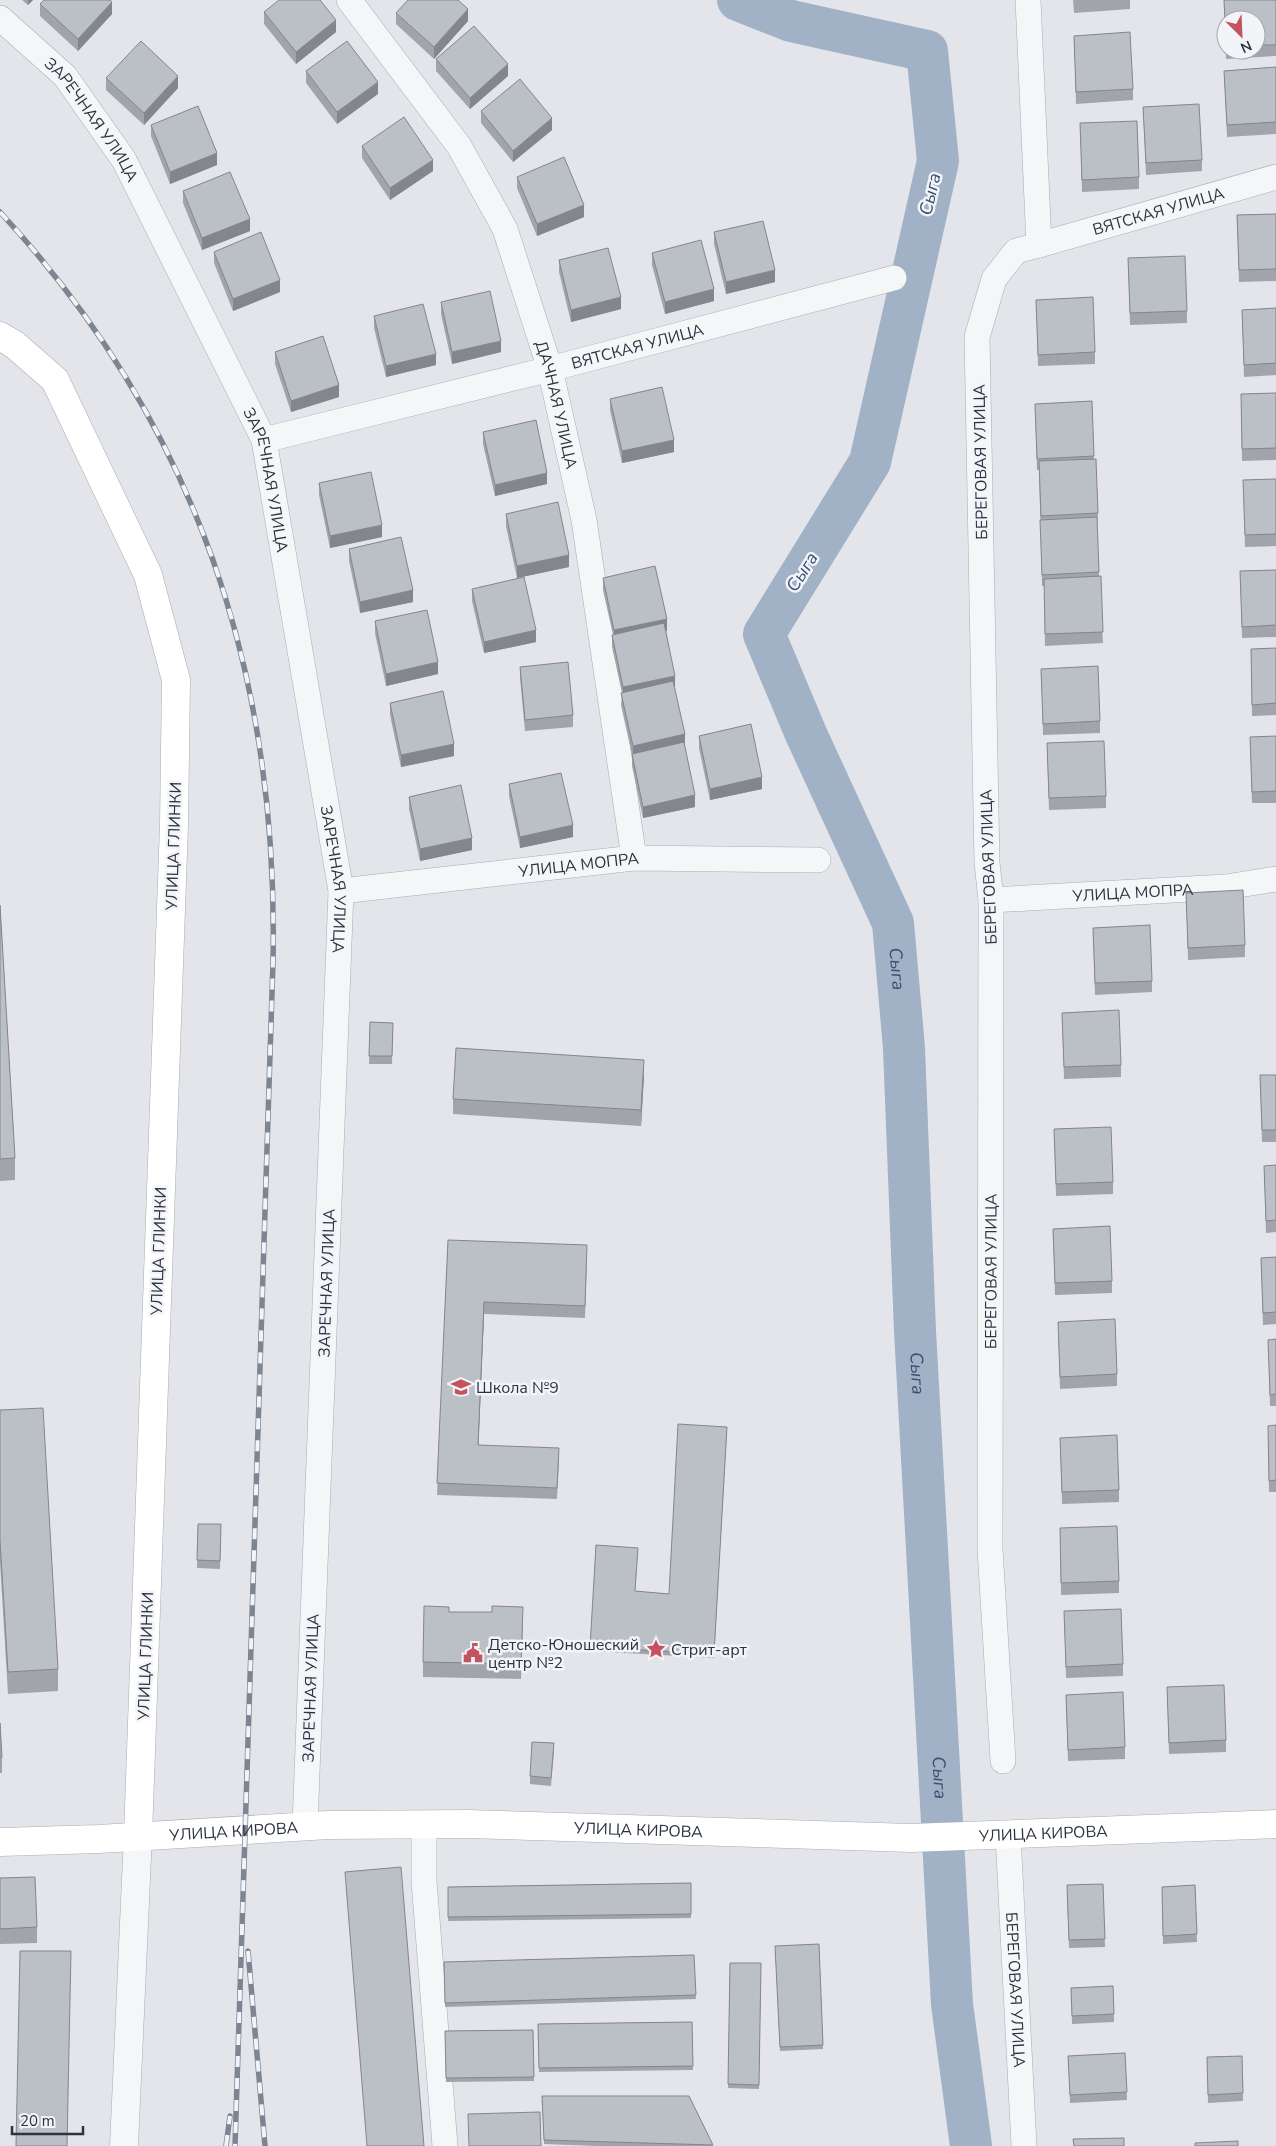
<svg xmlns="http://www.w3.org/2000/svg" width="1276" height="2146" font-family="'Nunito Sans',sans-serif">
<rect width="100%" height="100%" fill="#e3e5ea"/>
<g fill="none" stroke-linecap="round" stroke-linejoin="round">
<path stroke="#a1b2c7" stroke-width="42" id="s1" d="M738 0 791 21 927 51 938 161 870 462 764 634 806 734 893 923 904 1048 915 1331 952 2004 971 2146"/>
<defs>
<g id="minor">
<path id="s2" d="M349 0 459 146 505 229 550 369 584 520 634 858"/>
<path id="s3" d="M0 18 65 76 124 160 264 440 341 891 305 1825"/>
<path id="s4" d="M1039 245 1276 177"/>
<path id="s5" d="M264 440 550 369 894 278"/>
<path id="s6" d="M341 891 634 858 818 860"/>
<path id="s7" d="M991 900 1226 887 1276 879"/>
<path id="s8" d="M1003 1761 990 1549 991 900 987 863 977 337 994 279 1016 251 1039 245 1028 0"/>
<polyline points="424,1824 424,1881 445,2146"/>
<path id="s9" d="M1008 1835 1024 2146"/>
</g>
<polyline id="tertiary" points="124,2146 138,1835"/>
<g id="secondary">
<polyline points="0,336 15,345 55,380 148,575 176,680 174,825 138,1835"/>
<path id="s10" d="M0 1842 99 1839 328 1825 468 1824 911 1838 1276 1824"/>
</g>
</defs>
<use href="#minor" stroke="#a8acb4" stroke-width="26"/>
<use href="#tertiary" stroke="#a8acb4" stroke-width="29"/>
<use href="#secondary" stroke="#a8acb4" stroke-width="29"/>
<use href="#minor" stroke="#f5f6f8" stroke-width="25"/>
<use href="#tertiary" stroke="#f5f6f8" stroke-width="28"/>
<use href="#secondary" stroke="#fff" stroke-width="28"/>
<defs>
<g id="rail">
<path d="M0 212C197 425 279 675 273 962L235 2146"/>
<polyline points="248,1951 265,2146"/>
<polyline points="226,2146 230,2116"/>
</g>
</defs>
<use href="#rail" stroke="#7e8592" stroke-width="5.5"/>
<use href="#rail" stroke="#f3f4f7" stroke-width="4" stroke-dasharray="11" stroke-linecap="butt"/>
</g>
<g fill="#a1a4aa" fill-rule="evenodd">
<polygon points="22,0 33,0 28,5"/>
<polygon points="1073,0 1130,0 1130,9 1074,13"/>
<path d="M1224 0H1276V56L1226 59ZM1226 20H1256V50H1226Z"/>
<polygon points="40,4 112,14 78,51 40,16"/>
<polygon points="264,12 336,32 296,64 264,24"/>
<polygon points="396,13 468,21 434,59 396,24"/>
<polygon points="1074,36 1133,89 1133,100 1076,104"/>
<polygon points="436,59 508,76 470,109 436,71"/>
<polygon points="1276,67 1276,134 1227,137 1224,71"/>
<polygon points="306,71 378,94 337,124 306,83"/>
<polygon points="106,78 178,88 144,125 106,90"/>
<polygon points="1143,107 1202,160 1202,171 1146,175"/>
<polygon points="481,111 552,130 513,162 481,123"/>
<polygon points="1080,123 1139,177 1139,189 1082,192"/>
<polygon points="151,125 217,165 170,184 151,136"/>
<polygon points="362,146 433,171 390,200 362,158"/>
<polygon points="517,177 584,217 537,236 517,188"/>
<polygon points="183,191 250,231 202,250 183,203"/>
<polygon points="1276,214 1276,281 1239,282 1237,215"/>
<polygon points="714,232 775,282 726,294 714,244"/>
<polygon points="214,252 280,292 233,311 214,263"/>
<polygon points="652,253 714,301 665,314 652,265"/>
<polygon points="1128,258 1187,311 1187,323 1130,325"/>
<polygon points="559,260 621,309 571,322 559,272"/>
<polygon points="1036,300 1095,352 1095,364 1038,366"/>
<polygon points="441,302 501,352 452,364 441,314"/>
<polygon points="1276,308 1276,375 1244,377 1242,310"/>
<polygon points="374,316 436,365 386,377 374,328"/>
<polygon points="275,352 339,397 291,412 275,364"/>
<polygon points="1276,393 1276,460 1242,461 1241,406"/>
<polygon points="610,399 674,452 622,463 610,410"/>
<polygon points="1092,401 1094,459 1098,513 1097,525 1099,576 1103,643 1045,646 1044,586 1042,586 1039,470 1037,470 1035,404"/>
<polygon points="483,432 547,484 495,496 483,444"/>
<polygon points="1276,479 1276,546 1245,547 1243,480"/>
<polygon points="319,483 382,537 330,548 319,495"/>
<polygon points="506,514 569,567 517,578 506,526"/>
<polygon points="349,549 413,602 360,613 349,561"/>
<polygon points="1276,570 1276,637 1242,638 1240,571"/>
<polygon points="603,578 667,631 666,631 675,688 695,807 643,818 632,766 632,755 621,705 622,693 612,647 612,635 613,635 603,590"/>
<polygon points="472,589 536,642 484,653 472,601"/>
<polygon points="375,621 438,674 386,686 375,633"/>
<polygon points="1276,648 1276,715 1252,716 1251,649"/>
<polygon points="520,667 573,715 573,727 525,731 520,678"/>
<polygon points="1041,669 1100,721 1100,733 1043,735"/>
<polygon points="390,703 454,756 401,767 390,715"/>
<polygon points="699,736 762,789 710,800 699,748"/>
<polygon points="1276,736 1276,803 1252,803 1250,737"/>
<polygon points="1047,743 1106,796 1106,808 1049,810"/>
<polygon points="509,784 573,837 520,848 509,796"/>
<polygon points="409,797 472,850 420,861 409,809"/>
<polygon points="1186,893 1245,945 1245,957 1188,960"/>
<polygon points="0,905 15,1158 15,1180 0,1181"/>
<polygon points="1093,928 1152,981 1152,992 1095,995"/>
<polygon points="1062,1013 1121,1065 1121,1077 1064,1079"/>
<polygon points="370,1022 393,1023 392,1064 369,1064"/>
<polygon points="644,1075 641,1126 453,1114 453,1099"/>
<polygon points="1260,1075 1276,1075 1276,1142 1262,1142"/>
<polygon points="1054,1129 1113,1182 1113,1194 1056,1196"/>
<polygon points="1276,1165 1276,1232 1266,1233 1264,1166"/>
<polygon points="1053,1229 1112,1281 1112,1293 1055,1295"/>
<polygon points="448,1240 587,1257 585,1318 484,1314 478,1445 559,1460 557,1499 437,1495"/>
<polygon points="1276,1257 1276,1324 1263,1325 1261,1258"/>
<polygon points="1058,1322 1117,1374 1117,1386 1060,1389"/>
<polygon points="1276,1339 1276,1406 1270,1406 1268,1340"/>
<polygon points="0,1410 58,1669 58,1691 8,1694 0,1562"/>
<polygon points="1276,1425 1276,1492 1269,1492 1268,1437"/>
<polygon points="727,1427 714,1658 590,1651 596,1545 635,1591 669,1594"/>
<polygon points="1060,1438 1119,1490 1119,1502 1062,1504"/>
<polygon points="198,1524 221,1524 220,1569 197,1568"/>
<polygon points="1060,1528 1119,1581 1119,1593 1061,1595"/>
<polygon points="1064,1611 1123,1664 1123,1676 1066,1678"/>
<polygon points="449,1612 523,1622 521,1679 423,1677 423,1662"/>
<polygon points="1167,1687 1226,1740 1226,1752 1169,1754"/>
<polygon points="1066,1695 1125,1747 1125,1759 1068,1761"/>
<polygon points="0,1723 2,1757 2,1773 0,1773"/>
<polygon points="554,1751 551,1786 530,1784 530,1776"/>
<polygon points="0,1878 37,1927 37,1943 0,1944"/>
<polygon points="691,1883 691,1918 448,1921 448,1887"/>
<polygon points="1103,1884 1105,1947 1069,1948 1067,1893"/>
<polygon points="1195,1885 1197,1942 1163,1944 1162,1887"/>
<polygon points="819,1944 823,2049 780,2051 775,1946"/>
<polygon points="694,1955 696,1999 445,2007 444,1962"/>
<polygon points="730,1963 761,1963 759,2089 728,2088"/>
<polygon points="1113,1986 1114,2022 1072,2024 1071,1988"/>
<polygon points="692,2022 693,2070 539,2072 538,2024"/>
<polygon points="533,2030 534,2081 446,2082 445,2031"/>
<polygon points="1125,2053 1127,2100 1070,2103 1068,2056"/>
<polygon points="1242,2056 1243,2101 1208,2103 1207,2057"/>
<polygon points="542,2096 689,2096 713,2146 597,2146 544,2144"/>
</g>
<g fill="#83868b">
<polygon points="28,0 33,0 28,5"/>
<polygon points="112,2 112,14 78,51 78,39"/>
<polygon points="468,9 468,21 434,59 434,47"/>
<polygon points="336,20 336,32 296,64 296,52"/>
<polygon points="508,64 508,76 470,109 470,98"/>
<polygon points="178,76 178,88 144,125 144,113"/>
<polygon points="378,82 378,94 337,124 337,112"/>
<polygon points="552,118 552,130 513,162 513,151"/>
<polygon points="217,153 217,165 170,184 170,172"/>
<polygon points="433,160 433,171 390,200 390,188"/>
<polygon points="584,205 584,217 537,236 537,224"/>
<polygon points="250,219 250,231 202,250 202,238"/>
<polygon points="775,270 775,282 726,294 726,282"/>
<polygon points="280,280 280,292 233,311 233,299"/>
<polygon points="714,289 714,301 665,314 665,302"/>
<polygon points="621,297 621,309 571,322 571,310"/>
<polygon points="501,341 501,352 452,364 452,352"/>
<polygon points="436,354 436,365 386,377 386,366"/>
<polygon points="339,385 339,397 291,412 291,401"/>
<polygon points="674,440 674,452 622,463 622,451"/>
<polygon points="547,473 547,484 495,496 495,485"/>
<polygon points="382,525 382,537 330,548 330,536"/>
<polygon points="569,555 569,567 517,578 517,566"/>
<polygon points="413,590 413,602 360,613 360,602"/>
<polygon points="667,619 667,631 614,642 614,630"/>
<polygon points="536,630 536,642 484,653 484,642"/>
<polygon points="438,662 438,674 386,686 386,674"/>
<polygon points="675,676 675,688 623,699 623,687"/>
<polygon points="685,734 685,746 633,757 633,746"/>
<polygon points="454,744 454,756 401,767 401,755"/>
<polygon points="762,777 762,789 710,800 710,789"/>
<polygon points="695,795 695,807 643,818 643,807"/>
<polygon points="573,825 573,837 520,848 520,837"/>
<polygon points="472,838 472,850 420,861 420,849"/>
<polygon points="644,1060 644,1075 641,1126 641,1110"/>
<polygon points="484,1302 484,1314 478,1457 478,1445"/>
</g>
<g fill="#bbbfc6" stroke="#83868b">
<polygon points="44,0 110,0 112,2 78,39 40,4"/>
<polygon points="279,0 320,0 336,20 296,52 264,12"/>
<polygon points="408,0 458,0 468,9 434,47 396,13"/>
<polygon points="1224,0 1276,0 1276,45 1256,45 1256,20 1226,20 1226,42"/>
<polygon points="474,26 508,64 470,98 436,59"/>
<polygon points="1130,32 1133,89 1076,92 1074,36"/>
<polygon points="141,41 178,76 144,113 106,78"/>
<polygon points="347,41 378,82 337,112 306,71"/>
<polygon points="1276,67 1276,122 1227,125 1224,71"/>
<polygon points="520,79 552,118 513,151 481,111"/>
<polygon points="1199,104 1202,160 1146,163 1143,107"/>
<polygon points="198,106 217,153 170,172 151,125"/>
<polygon points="404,117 433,160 390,188 362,146"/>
<polygon points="1137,121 1139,177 1082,180 1080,123"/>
<polygon points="564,157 584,205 537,224 517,177"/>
<polygon points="230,172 250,219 202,238 183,191"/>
<polygon points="1276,214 1276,269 1239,270 1237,215"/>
<polygon points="763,221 775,270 726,282 714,232"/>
<polygon points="261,232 280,280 233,299 214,252"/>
<polygon points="701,240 714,289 665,302 652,253"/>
<polygon points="608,248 621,297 571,310 559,260"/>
<polygon points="1185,256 1187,311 1130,313 1128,258"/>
<polygon points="490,291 501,341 452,352 441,302"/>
<polygon points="1093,297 1095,352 1038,355 1036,300"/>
<polygon points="423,304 436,354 386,366 374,316"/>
<polygon points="1276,308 1276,363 1244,365 1242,310"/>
<polygon points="323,336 339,385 291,401 275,352"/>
<polygon points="662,387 674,440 622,451 610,399"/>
<polygon points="1276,393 1276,448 1242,449 1241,394"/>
<polygon points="1092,401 1094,456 1037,459 1035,404"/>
<polygon points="536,420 547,473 495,485 483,432"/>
<polygon points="1096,459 1098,513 1041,516 1039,461"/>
<polygon points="371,472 382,525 330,536 319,483"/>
<polygon points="1276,479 1276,534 1245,535 1243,480"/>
<polygon points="558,502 569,555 517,566 506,514"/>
<polygon points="1097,517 1099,572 1042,575 1040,520"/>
<polygon points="401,537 413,590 360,602 349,549"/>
<polygon points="655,566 667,619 614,630 603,578"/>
<polygon points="1276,570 1276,625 1242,627 1240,571"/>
<polygon points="1101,576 1103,632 1045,634 1044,579"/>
<polygon points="524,577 536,630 484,642 472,589"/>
<polygon points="427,610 438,662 386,674 375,621"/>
<polygon points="664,623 675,676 623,687 612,635"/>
<polygon points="1276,648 1276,703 1252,705 1251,649"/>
<polygon points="568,662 573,715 525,720 520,667"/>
<polygon points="1098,666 1100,721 1043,724 1041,669"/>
<polygon points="673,681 685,734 633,746 621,693"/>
<polygon points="443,691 454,744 401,755 390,703"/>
<polygon points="751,724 762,777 710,789 699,736"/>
<polygon points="1276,736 1276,791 1252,792 1250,737"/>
<polygon points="1104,741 1106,796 1049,798 1047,743"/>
<polygon points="684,742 695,795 643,807 632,754"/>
<polygon points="561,773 573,825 520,837 509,784"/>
<polygon points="461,785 472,838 420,849 409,797"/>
<polygon points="1243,890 1245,945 1188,948 1186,893"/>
<polygon points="0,905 15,1158 0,1159"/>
<polygon points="1150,925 1152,981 1095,983 1093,928"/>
<polygon points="1119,1010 1121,1065 1064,1067 1062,1013"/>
<polygon points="370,1022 393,1023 392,1056 369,1056"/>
<polygon points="456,1048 644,1060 641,1110 453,1099"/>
<polygon points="1260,1075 1276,1075 1276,1130 1262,1130"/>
<polygon points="1111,1127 1113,1182 1056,1184 1054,1129"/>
<polygon points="1276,1165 1276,1220 1266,1221 1264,1166"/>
<polygon points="1110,1226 1112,1281 1055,1283 1053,1229"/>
<polygon points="448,1240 587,1245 585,1306 484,1302 478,1445 559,1448 557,1488 437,1483"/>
<polygon points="1276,1257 1276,1312 1263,1313 1261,1258"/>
<polygon points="1115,1319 1117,1374 1060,1377 1058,1322"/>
<polygon points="1276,1339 1276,1394 1270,1395 1268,1340"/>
<polygon points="43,1408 58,1669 8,1672 0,1540 0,1410"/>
<polygon points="678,1424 727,1427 714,1654 590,1647 596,1545 638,1548 635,1591 669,1594"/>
<polygon points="1276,1425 1276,1480 1269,1481 1268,1426"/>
<polygon points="1117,1435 1119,1490 1062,1492 1060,1438"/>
<polygon points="198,1524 221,1524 220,1561 197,1560"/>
<polygon points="1117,1526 1119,1581 1061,1583 1060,1528"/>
<polygon points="424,1606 449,1607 449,1612 492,1612 492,1606 523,1607 521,1664 423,1662"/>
<polygon points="1121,1609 1123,1664 1066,1667 1064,1611"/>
<polygon points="1224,1685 1226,1740 1169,1743 1167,1687"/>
<polygon points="1123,1692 1125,1747 1068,1750 1066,1695"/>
<polygon points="0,1723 2,1757 0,1757"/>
<polygon points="532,1742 554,1743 551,1778 530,1776"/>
<polygon points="401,1867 424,2146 367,2146 345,1872"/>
<polygon points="35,1877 37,1927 0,1929 0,1878"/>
<polygon points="691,1883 691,1914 448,1917 448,1887"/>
<polygon points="1103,1884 1105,1939 1069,1940 1067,1885"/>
<polygon points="1195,1885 1197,1934 1163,1936 1162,1887"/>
<polygon points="819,1944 823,2045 780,2047 775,1946"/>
<polygon points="20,1951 71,1951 67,2146 16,2146"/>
<polygon points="694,1955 696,1995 445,2003 444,1962"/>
<polygon points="730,1963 761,1963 759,2085 728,2084"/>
<polygon points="1113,1986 1114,2014 1072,2016 1071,1988"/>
<polygon points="692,2022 693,2066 539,2068 538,2024"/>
<polygon points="533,2030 534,2077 446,2078 445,2031"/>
<polygon points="1125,2053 1127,2092 1070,2095 1068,2056"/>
<polygon points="1242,2056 1243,2093 1208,2095 1207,2057"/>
<polygon points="542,2096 689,2096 713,2145 544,2140"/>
<polygon points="540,2112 541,2146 469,2146 468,2114"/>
<polygon points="1124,2138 1124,2146 1074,2146 1073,2139"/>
<polygon points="1238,2141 1238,2146 1195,2146 1195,2143"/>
</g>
<defs>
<symbol id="school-bare" viewBox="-9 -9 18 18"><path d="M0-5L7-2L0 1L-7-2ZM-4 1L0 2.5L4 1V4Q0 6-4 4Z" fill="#c45360" stroke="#f3f4f7" stroke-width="2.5" paint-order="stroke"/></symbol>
<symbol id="sight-bare" viewBox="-9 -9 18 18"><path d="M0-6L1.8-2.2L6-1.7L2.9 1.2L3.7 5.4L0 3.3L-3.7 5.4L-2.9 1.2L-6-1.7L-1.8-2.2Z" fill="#c45360" stroke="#f3f4f7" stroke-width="2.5" paint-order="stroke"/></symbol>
<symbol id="civic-bare" viewBox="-9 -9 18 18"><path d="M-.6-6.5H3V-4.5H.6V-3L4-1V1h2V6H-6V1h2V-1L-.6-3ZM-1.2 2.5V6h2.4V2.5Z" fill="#c45360" stroke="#f3f4f7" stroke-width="2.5" paint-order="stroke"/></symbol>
</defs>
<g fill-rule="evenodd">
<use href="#school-bare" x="447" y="1373" width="28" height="28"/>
<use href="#sight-bare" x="642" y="1635" width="28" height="28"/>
<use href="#civic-bare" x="459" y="1639" width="28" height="28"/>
</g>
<g text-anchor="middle" stroke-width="5" stroke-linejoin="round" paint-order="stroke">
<g font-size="16" fill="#2c3341" stroke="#f3f4f7">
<text dy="6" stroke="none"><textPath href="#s3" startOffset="138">ЗАРЕЧНАЯ УЛИЦА</textPath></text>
<text dy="6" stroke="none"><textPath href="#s4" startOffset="124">ВЯТСКАЯ УЛИЦА</textPath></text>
<text dy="6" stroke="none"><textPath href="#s5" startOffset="385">ВЯТСКАЯ УЛИЦА</textPath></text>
<text dy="6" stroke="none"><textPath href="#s2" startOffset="461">ДАЧНАЯ УЛИЦА</textPath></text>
<text transform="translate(980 462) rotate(-91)" y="6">БЕРЕГОВАЯ УЛИЦА</text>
<text dy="6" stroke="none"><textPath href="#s3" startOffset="542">ЗАРЕЧНАЯ УЛИЦА</textPath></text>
<text transform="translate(173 846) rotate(-88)" y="6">УЛИЦА ГЛИНКИ</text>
<text dy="6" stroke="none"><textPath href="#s6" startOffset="239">УЛИЦА МОПРА</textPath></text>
<text transform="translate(988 867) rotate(-92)" y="6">БЕРЕГОВАЯ УЛИЦА</text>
<text dy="6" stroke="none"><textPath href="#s3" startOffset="948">ЗАРЕЧНАЯ УЛИЦА</textPath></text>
<text dy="6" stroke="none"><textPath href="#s7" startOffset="142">УЛИЦА МОПРА</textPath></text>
<text transform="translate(158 1251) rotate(-88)" y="6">УЛИЦА ГЛИНКИ</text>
<text dy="6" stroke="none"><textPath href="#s8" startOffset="490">БЕРЕГОВАЯ УЛИЦА</textPath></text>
<text transform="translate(326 1283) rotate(-88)" y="6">ЗАРЕЧНАЯ УЛИЦА</text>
<text transform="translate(145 1656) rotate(-88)" y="6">УЛИЦА ГЛИНКИ</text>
<text transform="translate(310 1688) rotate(-88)" y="6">ЗАРЕЧНАЯ УЛИЦА</text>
<text dy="6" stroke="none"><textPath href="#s10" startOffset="234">УЛИЦА КИРОВА</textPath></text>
<text dy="6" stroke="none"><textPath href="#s10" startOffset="639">УЛИЦА КИРОВА</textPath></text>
<text dy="6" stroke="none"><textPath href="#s10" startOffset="1044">УЛИЦА КИРОВА</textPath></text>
<text dy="6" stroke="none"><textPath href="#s9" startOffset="155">БЕРЕГОВАЯ УЛИЦА</textPath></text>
</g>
<g font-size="16" fill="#2c3341" stroke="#f3f4f7" text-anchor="start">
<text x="476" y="1393">Школа №9</text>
<text x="488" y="1650">Детско-Юношеский<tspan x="488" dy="18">центр №2</tspan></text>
<text x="671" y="1655">Стрит-арт</text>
</g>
<g font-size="18" font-style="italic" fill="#395171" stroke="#f3f4f7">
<text transform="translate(930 194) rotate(-77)" y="6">Сыга</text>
<text transform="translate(802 572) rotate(-58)" y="6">Сыга</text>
<text dy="6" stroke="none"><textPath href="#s1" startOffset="1180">Сыга</textPath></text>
<text dy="6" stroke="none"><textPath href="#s1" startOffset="1585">Сыга</textPath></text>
<text dy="6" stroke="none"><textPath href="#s1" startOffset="1990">Сыга</textPath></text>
</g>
</g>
<g transform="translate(1241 35) rotate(156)"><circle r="24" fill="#f3f4f7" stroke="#a3a7ae"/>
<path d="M0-4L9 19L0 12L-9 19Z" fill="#c45360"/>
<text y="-8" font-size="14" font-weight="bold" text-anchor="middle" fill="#2c3341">N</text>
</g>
<path d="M12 2126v8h71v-8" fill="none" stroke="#2c3341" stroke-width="2.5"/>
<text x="20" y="2126" font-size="15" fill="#2c3341" stroke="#f3f4f7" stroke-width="4" paint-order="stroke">20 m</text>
</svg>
